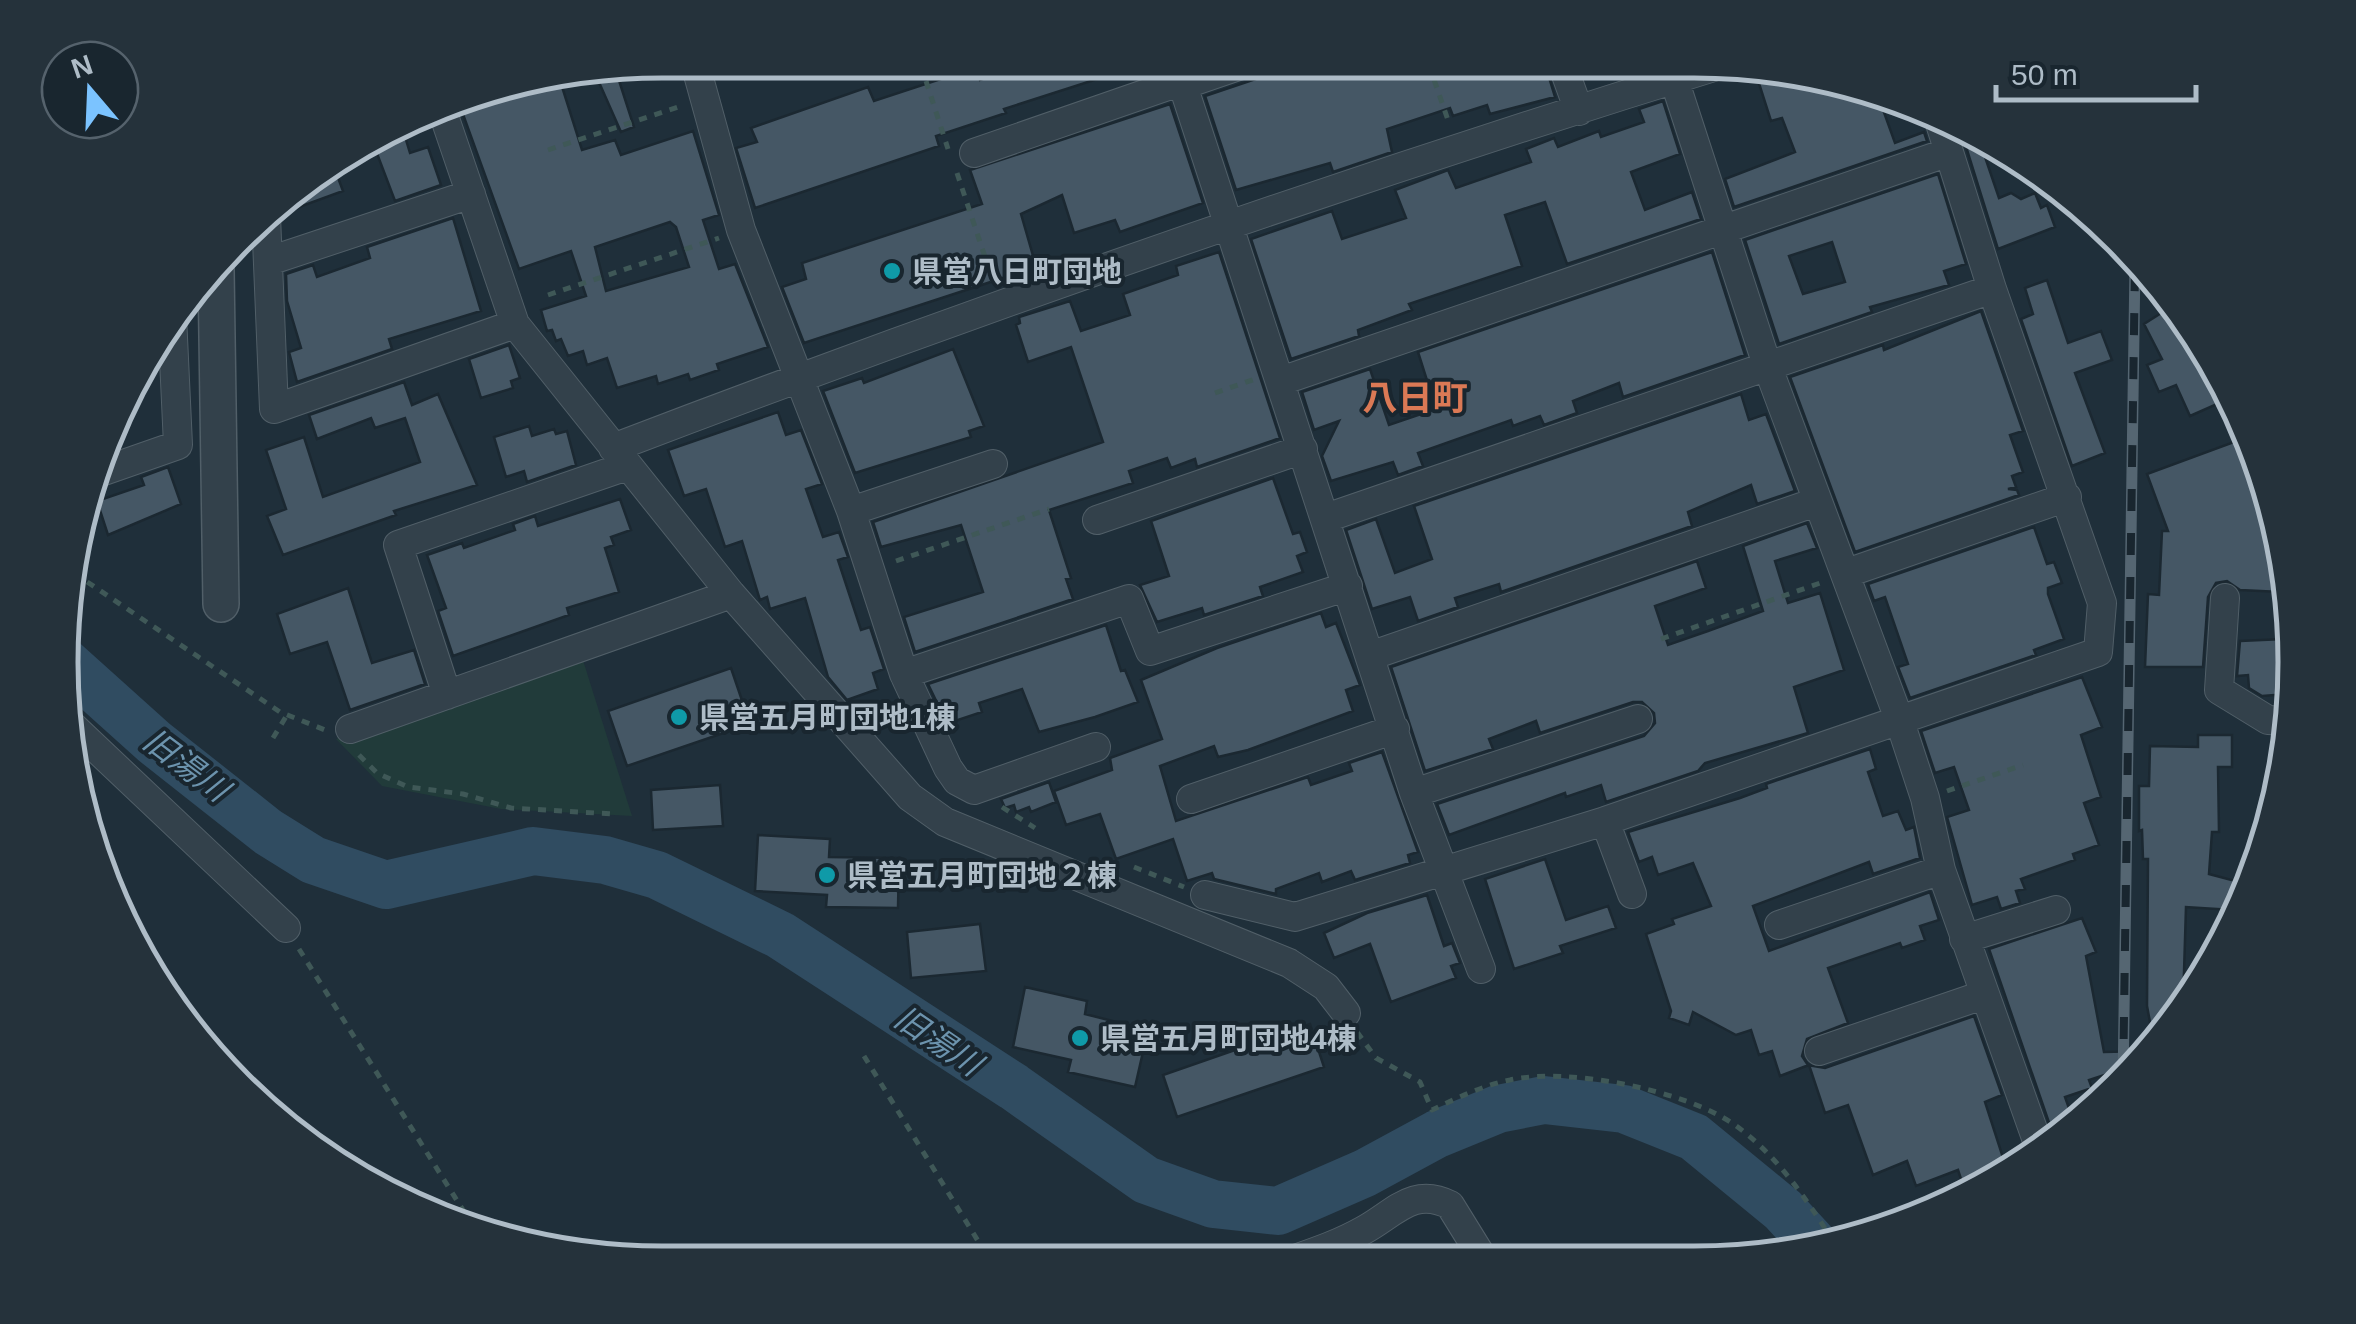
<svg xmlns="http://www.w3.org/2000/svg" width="2356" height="1324" font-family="Arial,'Noto Sans JP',sans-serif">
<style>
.green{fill:#213b3a}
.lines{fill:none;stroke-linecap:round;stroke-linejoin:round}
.river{stroke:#304c61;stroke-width:48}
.building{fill:#455765;stroke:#1b2831;stroke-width:2.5;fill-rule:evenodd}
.minor-casing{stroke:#515f68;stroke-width:30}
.tertiary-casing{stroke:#515f68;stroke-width:38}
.path{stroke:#3f5857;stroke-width:5;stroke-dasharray:8 8;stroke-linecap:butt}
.minor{stroke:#33414b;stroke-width:28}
.tertiary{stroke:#33414b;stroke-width:35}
.rail-casing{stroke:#556672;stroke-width:11}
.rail{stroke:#19262f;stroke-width:8;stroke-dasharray:22;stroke-linecap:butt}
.culture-dot{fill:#0f9aa8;stroke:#19262f;stroke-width:4}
.labels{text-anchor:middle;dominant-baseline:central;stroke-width:8;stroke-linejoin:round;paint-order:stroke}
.poi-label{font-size:30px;font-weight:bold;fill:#aebcc7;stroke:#19262f;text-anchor:start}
.water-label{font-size:32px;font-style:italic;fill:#6c93ad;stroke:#19262f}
.quarter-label{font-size:35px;font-weight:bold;fill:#db7955;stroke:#19262f}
.rim{fill:none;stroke:#aebcc7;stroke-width:5}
</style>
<rect width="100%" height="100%" fill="#1f2f3a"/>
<path class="green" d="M581,654L632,816L501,809L382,786L336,739Z"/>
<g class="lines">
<path class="river" d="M65,662L154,742L268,832L313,860L386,885L533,851L605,860L657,875L780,935L1014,1087L1146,1180L1213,1204L1278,1211L1365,1173L1437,1134L1498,1109L1544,1100L1624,1109L1694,1137L1783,1210L1818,1248"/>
</g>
<path class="building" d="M938,60H974L980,80L1036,60L1140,61L1141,65L1004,109L1006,113L936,136L939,146L755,208L736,148L757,142L751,128L868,87L874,101L944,78Z
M1287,61H1544L1555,97L1490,114L1487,105L1453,116L1450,108L1387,129L1392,152L1333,172L1330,163L1236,190L1205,96L1259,78L1269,67Z
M615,68L634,127L621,132L594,71Z
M1772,69L1876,90L1895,143L1924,132L1927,141L1734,207L1725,179L1795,152L1782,118L1771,121L1756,74Z
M559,77L582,150L615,140L621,155L693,131L719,215L703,220L719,269L735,264L768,347L717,364L719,370L690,380L688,374L658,384L656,376L617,388L607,358L587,365L583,351L568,356L561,339L556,341L552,330L547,331L541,310L586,296L571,251L519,269L460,106ZM670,222L676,227L689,267L606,291L595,247Z
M1663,101L1680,154L1631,172L1645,210L1692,192L1701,219L1567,264L1545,202L1505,215L1522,266L1409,304L1412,310L1358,330L1359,336L1291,359L1251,239L1332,211L1342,239L1406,218L1395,190L1448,170L1456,188L1531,162L1526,149L1554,138L1558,147L1599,131L1601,137L1644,122L1639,109Z
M1170,104L1203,203L1120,232L1115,220L1074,233L1062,195L1021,214L1038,273L1010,283L1003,278L804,343L782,287L806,279L802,263L982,204L970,170Z
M1959,124L1998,143L1982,148L1999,198L2011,193L2021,199L2035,193L2041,208L2047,205L2055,227L1998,249Z
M403,130L410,153L428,147L441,185L395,201L373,143Z
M333,164L343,191L283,213L278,204L296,184Z
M1938,174L1966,264L1944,271L1949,285L1870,307L1872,312L1779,344L1745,240ZM1832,242L1845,282L1803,294L1789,256Z
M453,218L481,311L389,339L392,349L297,382L289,352L301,348L287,301L286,274L313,265L317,277L370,258L367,247Z
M1219,252L1280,438L1197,467L1195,459L1171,468L1167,458L1129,471L1133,483L1049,510L1071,578L1066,579L1073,599L915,652L904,617L983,592L961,525L881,547L873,522L1103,442L1071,347L1028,362L1016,325L1020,323L1019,317L1070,301L1081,331L1130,315L1123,294L1178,275L1176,266Z
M1712,252L1745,355L1623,397L1619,383L1573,401L1577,413L1544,425L1540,416L1513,426L1511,420L1418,453L1423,466L1398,475L1393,462L1331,481L1322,456L1339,421L1314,430L1302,392L1370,369L1389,425L1436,409L1418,352Z
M2047,280L2068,343L2101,331L2112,360L2075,373L2105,453L2072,466L2021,319L2033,314L2025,288Z
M2166,310L2195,357L2201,355L2224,401L2190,416L2176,385L2159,392L2147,365L2162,359L2144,324Z
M1981,311L2023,431L2010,435L2023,472L2012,476L2016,487L2008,489L2017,490L2019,495L1855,552L1790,377L1883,345L1884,350Z
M509,345L520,378L511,381L513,388L481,398L469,359Z
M953,349L984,426L969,431L971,437L855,473L823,391L862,378L864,383Z
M404,382L412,405L438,394L477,485L394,511L396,515L283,555L267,516L286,509L266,450L304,437L323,497L420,462L405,418L375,428L371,418L317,439L309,415Z
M1741,394L1749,420L1766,414L1795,491L1757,504L1751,485L1688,512L1692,526L1501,592L1499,584L1455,598L1458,607L1418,621L1410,597L1372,609L1346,530L1376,519L1395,573L1432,559L1414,506Z
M778,412L786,435L801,430L822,484L806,489L823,537L839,532L848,557L838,560L861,630L870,627L884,669L873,673L878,689L847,700L828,677L805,598L770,609L767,597L760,600L742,541L725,547L706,489L684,496L668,450Z
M529,426L532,436L554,429L556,434L567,431L576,465L527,482L524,471L506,477L494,437Z
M2242,439L2276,507L2281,592L2240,590L2227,581L2216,583L2208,597L2203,667H2145L2148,594L2159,595L2162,531H2168L2147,474Z
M168,467L181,504L108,535L97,501L144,485L141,477Z
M1273,478L1293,534L1300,532L1307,552L1297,556L1303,572L1260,587L1263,596L1204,615L1202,608L1157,622L1140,585L1169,576L1151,521Z
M620,499L631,530L611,537L614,545L605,548L619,592L567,608L569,615L453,656L438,611L446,608L427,555L462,543L464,548L515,530L513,524L535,516L538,526Z
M1807,523L1817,548L1775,561L1788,603L1820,593L1844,670L1794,687L1808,733L1705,763L1698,771L1606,802L1601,785L1566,797L1565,793L1449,835L1437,804L1644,736L1655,723L1654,713L1642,702H1633L1540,733L1536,721L1489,739L1493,749L1425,771L1391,667L1697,561L1706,588L1655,606L1668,645L1708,631L1763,611L1743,546Z
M2034,527L2047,564L2054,562L2062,583L2048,588V594L2064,639L2034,650L2036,655L1910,698L1898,667L1908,664L1885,597L1874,601L1868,584Z
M348,588L372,663L414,650L425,684L350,710L327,642L290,654L277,614Z
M1321,613L1326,627L1336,623L1360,685L1346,690L1353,711L1248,750L1218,757L1214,746L1160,766L1176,821L1308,777L1311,785L1352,771L1349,763L1382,752L1418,852L1408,855L1410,863L1355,880L1351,871L1322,882L1319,873L1276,889V894L1214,879L1212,873L1187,881L1173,839L1116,859L1100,814L1066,825L1054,791L1112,770L1110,758L1162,739L1141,680L1217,648Z
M1106,625L1121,671L1125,670L1138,702L1095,717L1039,732L1022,689L979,703L982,712L952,722L948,709L941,711L928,684Z
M2284,639L2288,694L2262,696L2249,688L2248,675L2237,676L2240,641Z
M731,668L750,724L627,766L608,711Z
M2082,677L2102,727L2081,735L2101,797L2084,803L2099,845L2073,854L2075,860L2021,879L2025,889L2016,891L2020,903L2001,909L1997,897L1972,905L1947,817L1969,810L1954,767L1935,773L1921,731Z
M2198,735H2232V767H2218L2219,832H2212L2209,874L2243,883L2233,910L2186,907L2183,1005L2154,1044L2147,1006L2148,859H2143L2142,830L2139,831V786H2149L2150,746L2198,747Z
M1870,749L1876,769L1868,772L1883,816L1898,811L1906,830L1914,827L1920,858L1873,874L1869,862L1753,906L1769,951L1930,892L1939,920L1920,926L1925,940L1902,948L1900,943L1828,968L1848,1023L1807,1039L1802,1056L1808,1065L1825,1068L1974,1016L2002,1095L1985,1102L2008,1173L1966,1194L1958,1170L1916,1186L1907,1161L1873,1175L1848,1105L1825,1113L1809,1065L1780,1076L1772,1051L1759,1055L1751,1030L1736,1035L1693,1012L1689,1025L1669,1018L1671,1011L1646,934L1674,924L1672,919L1711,906L1693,863L1658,875L1652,857L1639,862L1628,832L1740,798L1767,788L1766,784Z
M1049,782L1056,802L1031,812L1029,807L1016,812L1014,805L1005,808L1001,799Z
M720,785L723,826L653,830L651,790Z
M758,835L830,839L829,857L899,858L898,908L826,907L827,895L755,891Z
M1545,859L1566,920L1608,906L1616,928L1560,946L1563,953L1514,969L1485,879Z
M1427,895L1444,946L1452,943L1460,963L1451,966L1456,978L1391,1002L1370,944L1334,958L1324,933L1367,913Z
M2082,918L2096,952L2086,956L2104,1052L2148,1051L2138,1064L2089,1080L2092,1088L2065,1097L2075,1125L2055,1140L1989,949Z
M980,924L986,971L911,978L907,932Z
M1025,987L1087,1001L1085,1014L1148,1030L1135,1087L1068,1072L1071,1060L1013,1047Z
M1310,1024L1324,1067L1177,1117L1163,1075Z"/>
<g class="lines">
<defs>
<path id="minor" d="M694,60L741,230L851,511L904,674L948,768L957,781L974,790L1096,747
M1175,61L1414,793L1481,969
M1561,61L1579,111
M1674,79L1767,365L1899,719L1925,798L1941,870L2041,1152
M1183,85L1253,61
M441,107L515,324L731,594L910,797L945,822L1289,963L1326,987L1346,1013
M974,153L1182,81
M266,216L274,409L515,324
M269,261L471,194
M1281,381L1949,152
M613,448C980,308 1357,177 1733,61
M95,474L178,445L172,316
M851,511L993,464
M1326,518L1992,289
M1097,520L1303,449
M1847,573L2067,497
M2225,598L2219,690L2268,720L2289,721
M1370,656L1816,502
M904,674L1129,599L1150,651L1348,586
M447,695L398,545L627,466
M66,720L286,928
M350,729L731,594
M1414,793L1638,719
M1191,799L1395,729
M1605,821L1632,894
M1205,895L1295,917L1605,821L2098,652L2102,603L1992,289L1937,114
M1779,925L1941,870
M1964,939L2056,910
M1819,1051L1983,995
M1148,1261H1209
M1289,1261C1315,1252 1339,1244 1364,1230C1394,1214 1413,1186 1450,1205L1484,1260"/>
<path id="tertiary" d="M216,270L221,604"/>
</defs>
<use href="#minor" class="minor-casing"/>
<use href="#tertiary" class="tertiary-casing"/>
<path class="path" d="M1429,65L1449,123
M926,81L948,149
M548,150L681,106
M957,173L993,281
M548,295L719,238
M1215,393L1255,379
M896,561L1049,509
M74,573L280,712L325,730
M1661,639L1823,582
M273,738L287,715
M359,755L377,773L408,787L463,794L511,808L613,814
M1947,791L2023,765
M1002,807L1035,828
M1134,867L1184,887
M299,949L478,1234
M1357,1032L1376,1058L1420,1082L1432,1110C1457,1098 1484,1085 1510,1080C1569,1067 1682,1090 1732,1123C1776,1153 1807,1200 1835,1244
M864,1056L991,1262"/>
<use href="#minor" class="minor"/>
<use href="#tertiary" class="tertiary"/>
<defs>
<path id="rail" d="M2123,1083L2135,264"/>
</defs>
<use href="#rail" class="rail-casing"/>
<use href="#rail" class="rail"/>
</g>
<g class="culture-dot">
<circle cx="892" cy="271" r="10"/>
<circle cx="679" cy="717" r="10"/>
<circle cx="827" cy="875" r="10"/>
<circle cx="1080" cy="1038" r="10"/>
</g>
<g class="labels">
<g class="poi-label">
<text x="912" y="271">県営八日町団地</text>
<text x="699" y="717">県営五月町団地1棟</text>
<text x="847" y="875">県営五月町団地２棟</text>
<text x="1100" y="1038">県営五月町団地4棟</text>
</g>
<g class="water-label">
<text transform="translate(186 765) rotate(37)">旧湯川</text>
<text transform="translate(938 1041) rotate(34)">旧湯川</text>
</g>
<g class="quarter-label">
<text x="1415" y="397">八日町</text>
</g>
</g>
<path d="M0 0H2356V1324H0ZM662 78H1694A584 584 0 0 1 2278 662V662A584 584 0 0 1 1694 1246H662A584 584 0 0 1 78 662V662A584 584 0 0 1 662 78Z" fill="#25323b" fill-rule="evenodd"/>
<path class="rim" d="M662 78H1694A584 584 0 0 1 2278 662V662A584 584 0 0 1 1694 1246H662A584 584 0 0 1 78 662V662A584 584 0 0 1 662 78Z"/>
<g transform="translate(90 90) rotate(341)"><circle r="48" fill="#19262f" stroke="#55626c" stroke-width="2.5"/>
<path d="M0-8L18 38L0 25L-18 38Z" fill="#7bc3ff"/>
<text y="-15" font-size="28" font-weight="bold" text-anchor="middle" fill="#aebcc7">N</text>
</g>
<path d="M1996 85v15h200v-15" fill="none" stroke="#aebcc7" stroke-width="5"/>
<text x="2011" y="85" font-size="30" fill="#aebcc7" stroke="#19262f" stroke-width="8" paint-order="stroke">50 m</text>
</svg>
